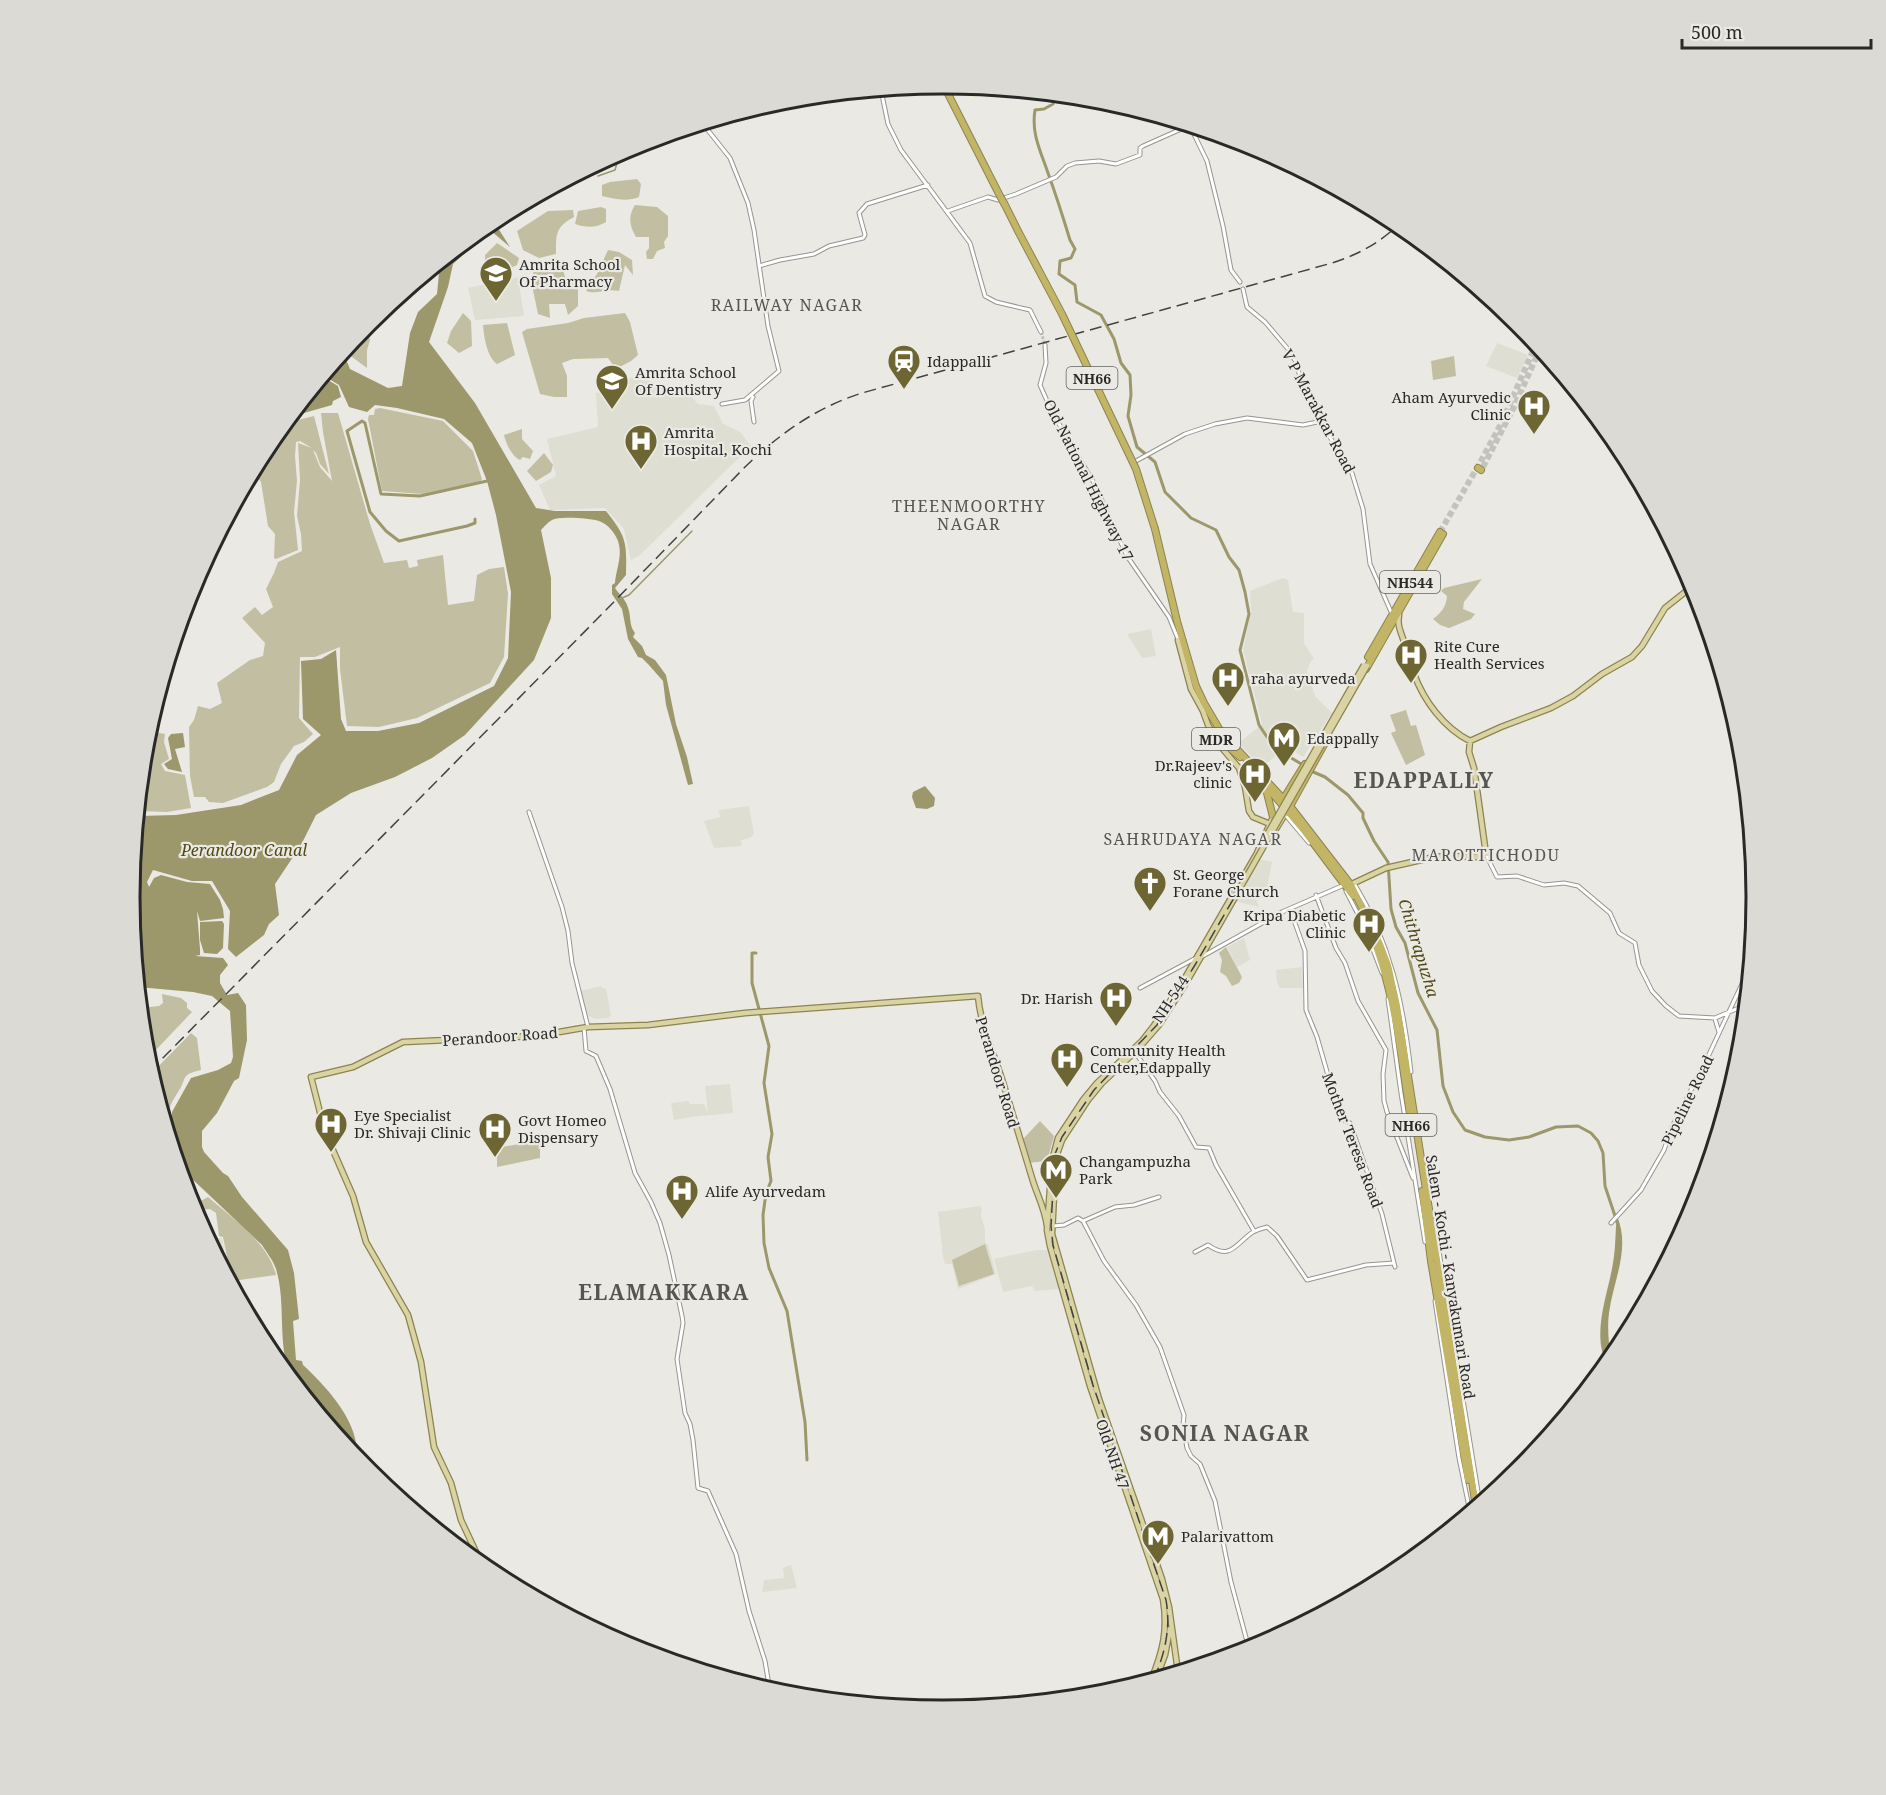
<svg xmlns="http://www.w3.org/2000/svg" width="1886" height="1795" font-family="'Noto Serif',serif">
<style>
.built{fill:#dfded2}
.green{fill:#c2bea1}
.water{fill:#9d976c}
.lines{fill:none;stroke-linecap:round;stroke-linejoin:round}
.stream{stroke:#9d976c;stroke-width:1.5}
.canal{stroke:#9d976c;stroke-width:3}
.minor-tunnel{stroke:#c3c3be;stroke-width:3;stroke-dasharray:3 1.5;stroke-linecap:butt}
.highway-tunnel{stroke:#c3c3be;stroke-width:6;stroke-dasharray:6 3;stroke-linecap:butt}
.minor-casing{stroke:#969591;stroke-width:5}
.major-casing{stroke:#8c8450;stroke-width:7}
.highway-casing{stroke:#8c8450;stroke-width:8}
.minor{stroke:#fff;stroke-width:3}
.major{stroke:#dad3a3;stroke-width:4.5}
.highway{stroke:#c2b566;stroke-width:6}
.rail{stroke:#434341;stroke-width:1.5;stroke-dasharray:12 6;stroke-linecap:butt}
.major-bridge-casing{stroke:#8c8450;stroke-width:7;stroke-linecap:butt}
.highway-bridge-casing{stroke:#8c8450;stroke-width:8;stroke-linecap:butt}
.major-bridge{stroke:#dad3a3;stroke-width:4.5}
.highway-bridge{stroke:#c2b566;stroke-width:6}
.labels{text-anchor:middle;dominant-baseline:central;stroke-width:4.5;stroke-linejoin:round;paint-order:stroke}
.shield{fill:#eae9e4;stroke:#636360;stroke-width:1.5}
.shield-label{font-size:14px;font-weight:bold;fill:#292927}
.poi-label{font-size:15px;fill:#292927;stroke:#eae9e4;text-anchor:start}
.street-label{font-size:15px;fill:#292927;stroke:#eae9e4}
.neighbourhood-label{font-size:16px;letter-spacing:1.5px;fill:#565551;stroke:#eae9e4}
.water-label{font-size:16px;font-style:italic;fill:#524a15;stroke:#eae9e4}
.district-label{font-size:21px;font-weight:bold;letter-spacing:1.5px;fill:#565551;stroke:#eae9e4}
.rim{fill:none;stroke:#292927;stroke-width:3}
</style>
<rect width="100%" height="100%" fill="#eae9e4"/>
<path class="built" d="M518,277L524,316L475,320L468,288Z
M1497,343L1528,355L1517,378L1486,366Z
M638,377L691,396L698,404L714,406L723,424L740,432L751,446L640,555L631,560L624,529L605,508L550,510L539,485L556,476L547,439L598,427L596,393L612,390V380Z
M1283,578L1288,580L1293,612L1304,613V643L1314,659L1311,661L1307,671L1315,696L1332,713L1303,757L1288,747L1261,767L1239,743L1262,724L1243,650L1251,612L1250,591Z
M1151,629L1156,656L1142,658L1127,634Z
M749,806L754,834L750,838L741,840L742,846L714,848L704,821L720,817L719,810Z
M1259,859L1272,862L1267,889L1256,898L1259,907L1234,901Z
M1244,938L1250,960L1237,967L1227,947Z
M1302,967L1303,988H1280L1277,982L1276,970Z
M602,986V988L606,989L611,1015L609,1018L595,1019L585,1014L580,991Z
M730,1084L733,1113L691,1117L674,1120L671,1103L688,1101L690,1104H704L708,1113L705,1086Z
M980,1206L982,1209L981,1216L985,1230V1242L988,1245L996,1274L958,1289L952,1264H945L943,1257L938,1212Z
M200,1225H206L207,1230H212L214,1238H222L228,1270L225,1271Z
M1036,1250H1048L1059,1289L1035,1291L1032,1286L1003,1292L994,1259Z
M791,1565L797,1588L762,1592L764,1580L784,1578L783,1568Z"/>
<path class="green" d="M637,179L641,184L639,197C627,202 614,199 602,196V185L610,182Z
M635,205L657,207L668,216V236L664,242L665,248L657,251L653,259H647L646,252L649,248V237H636C629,225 628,216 635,205Z
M601,207L606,209V222C595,228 587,228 575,224L578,211Z
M573,210L574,217C555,227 556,235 556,254L539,258L523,250L517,231L548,211Z
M497,243L519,258L517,265L508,269L485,266V255Z
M608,250L619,252L632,260L633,275L625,265L619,291C605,288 597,295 586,291L597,274Z
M562,267L567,283L578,284V306L568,315L565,304H549L550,318L538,314L533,290V269Z
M463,313L471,321L472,346L459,353L447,343L451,331Z
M625,313L630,322L638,355L631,361L616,369L608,358L573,359L562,363L567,376V397H554L540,394L522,332L527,329L568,323L584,318Z
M507,323L515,355L497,364C487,357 484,337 483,325Z
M366,324L370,340L367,350V368L344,351Z
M1454,356L1456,376L1433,380L1431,361Z
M380,408L443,421L473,451L482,479L480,482L423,494L382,491L368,419L369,415H374L375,409Z
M321,413H338L370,524L384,563L407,560L409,568L418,566L417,560L443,555L448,605L474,601L477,575L489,569L504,567L508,594L504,657L490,683L417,718L379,727L347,726L340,669V647L315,657H300L299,718L313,734L304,742L294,746L281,764L274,782L267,787L223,803L209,802L205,797H194L190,776L189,727L194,720L198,706L210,709L222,703L217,683L250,660L263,656L265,643L242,618L255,607L262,615L273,607L266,589L274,573L278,562L302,551L301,534L297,516L300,480L298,443L312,448L300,441L296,442L295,456L297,481L294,512L298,550L276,559L274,558L275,534L268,526L261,482L253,471L267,445L285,423L314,416L329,474L320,464L316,453L313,450L320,467L332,481L323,432Z
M522,429V439L533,451L530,459L523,457L520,460C512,456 506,444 504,435Z
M544,453L553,465L551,472L536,481L527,471Z
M1482,579L1464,602L1463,609L1475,614L1471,619L1449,628L1440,625L1433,619C1442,612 1446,607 1447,596L1441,591L1444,588Z
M1406,710L1411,726L1416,725L1425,755L1406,765L1391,733L1396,731L1390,715Z
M148,731L165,734L164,742L169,759L161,764L165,771L185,775L191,808L167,812L138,811Z
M1226,947L1242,977L1239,983L1232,986L1226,976L1220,972L1222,960L1219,953Z
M162,994L181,998L187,1003V1008L192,1012L153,1053L150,1055H145L140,1008L159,1006L163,1003Z
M191,1033L197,1038L201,1070C179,1075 188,1078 178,1092C169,1107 171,1103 168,1119L164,1120L151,1074Z
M1040,1121L1054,1136L1047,1161L1028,1163L1023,1139Z
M540,1140V1158L497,1167V1148Z
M208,1197C233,1219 268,1242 276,1275L232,1281L223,1237L219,1236L216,1213L210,1209L198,1210L197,1203Z
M985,1244L994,1274L959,1286L952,1260Z"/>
<path class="water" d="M538,196L502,219L496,225L510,247L490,230L453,264L448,287L429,342L475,403L536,508L555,511H606C625,535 627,541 626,571V575L615,588C619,594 625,599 627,605C632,616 628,624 635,633L633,637L642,646L646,655L655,660L666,675L676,724L687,757L693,784L688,785L666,705L663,681L648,664L642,658L638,657L628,639L622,609L612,594V585L615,583C616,569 623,556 618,541C615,533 608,524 599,521C590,518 559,516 552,520C548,522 544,527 541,530L551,578V618L534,660L465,735L432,758L395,777L351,793L316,815L301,845L275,884L279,915L269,924L264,935L236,957L228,949L230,911L212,881H192L153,870L147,882L149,887L154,878L161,875L187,882L210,884L220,900L223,909L224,918L200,921L197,911L200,949V955L195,956L223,958L228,965L220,975V983L227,995L238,993L246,1005L247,1040L239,1078L234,1081L217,1113L202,1131V1147L204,1152L223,1173L228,1176L242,1197L288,1250L294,1273L299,1319L293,1321L296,1360L302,1361L303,1365C326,1386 362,1425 356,1458L338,1437L336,1427C325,1416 299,1393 292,1379C276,1345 287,1305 276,1269C273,1260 267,1253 262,1245L189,1176L172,1131V1112L191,1078L218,1070L231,1063L233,1057L230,1011L212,996L193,992L138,987L130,897L138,816L176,815L241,805L279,790L297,755L321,735L303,719L301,661L321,659L336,650L341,719L346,731H378L419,723L494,686L508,658L511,592L496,515L487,481L472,443L444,419L397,408L375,405L367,412L349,407L339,385L324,376L343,352L350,369L388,388L402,386L410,333L418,312L437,294L440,263L491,221Z
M323,377L338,386L341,397L333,401L332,405L290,417Z
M183,733L185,747L175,749L182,772L168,769L164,764L172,759L168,738L171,734Z
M925,786L935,798L934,806L927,809L916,808L912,797L913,792Z
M222,921L224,924L223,948L217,954L204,953L200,940V922Z
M1617,1216C1631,1249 1613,1281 1609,1313C1607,1327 1609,1342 1610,1356L1611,1359L1607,1365C1591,1333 1608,1295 1613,1263C1616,1247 1615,1232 1617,1216Z"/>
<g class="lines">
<path class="stream" d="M598,176L615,170L620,152
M622,598L629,595L692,531"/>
<path class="canal" d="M1053,95V104L1044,109L1035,110C1031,134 1041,152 1048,173C1056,195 1063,217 1070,240L1075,249L1071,258L1060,261L1059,274L1075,285L1077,302L1101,315L1114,339L1121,363L1130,375L1131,395L1128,416L1137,447L1155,462L1165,492L1191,518L1216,530L1229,557L1239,570L1245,592L1249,614L1240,650L1259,725L1267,737L1283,753L1303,765
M475,519V523L467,526L399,541L386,531L370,512L347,431L362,421L365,423L381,494L420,496L487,481
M1311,771L1325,777L1348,795L1363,813V818L1374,841L1388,862L1391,909L1396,927L1405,943L1418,993L1437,1030L1443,1086L1453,1112L1465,1130L1485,1137L1509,1140L1529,1137L1556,1127L1578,1126L1591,1133L1598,1141L1603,1153L1605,1186L1618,1225
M756,953H752V983L769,1046L764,1083L772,1134L768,1157L771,1181L766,1193L763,1215L764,1243L769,1268L787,1311L805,1422L807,1460"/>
<path class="minor-tunnel" d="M1041,332L1045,345"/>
<path class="highway-tunnel" d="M1483,467L1514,407L1540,349
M1440,532L1481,461L1502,422L1536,344"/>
<defs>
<path id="minor" d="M881,90L888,124L901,150L970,243L985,296L996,302L1030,310L1041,332
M703,124L730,158L748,203L754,230L768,326L779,371L745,400L722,404
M1190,126L1207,161L1223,226L1231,270L1240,282
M948,211L988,197L998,200L1016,194L1056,177L1067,166L1075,163L1099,161L1116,164L1140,155V148L1143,146L1188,126
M759,266L780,260L814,254L829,246L863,238L865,235L859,213L867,204L928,185
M1243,289L1247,307L1265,322L1288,349L1296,362L1302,384L1316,402L1324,428L1351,470L1363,509L1370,564L1392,614
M1045,345L1046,363L1040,385L1052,412L1094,483L1127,556L1169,617L1178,639
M753,397L751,401L754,422
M1136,461L1185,434L1215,424L1247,418L1303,425L1322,421
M529,812L562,907L568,931L572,963L588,1027
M1287,817L1309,843
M1486,855L1497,877L1517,876L1544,885L1564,883L1578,886L1610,913L1619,933L1635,943L1639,965L1652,991L1666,1006L1679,1016L1715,1018L1746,1005
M1354,883C1391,944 1403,1002 1411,1072
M1346,891L1364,926L1382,973
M1316,895L1336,948L1345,963L1358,1001L1386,1050L1383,1074L1384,1101L1387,1112L1413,1178
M1290,909L1305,951L1306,1010L1317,1037L1338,1110L1344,1120L1350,1123L1382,1214L1395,1267
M1203,956L1282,912L1344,885
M1140,988L1196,958
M1388,999L1401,1093L1425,1242
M1715,1019L1719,1032
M584,1028L586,1051L596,1056L610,1089L635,1173L651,1202L660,1223L669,1255L682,1316L683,1323L677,1359L685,1413L690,1424L693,1440L698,1488L708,1491L736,1554L749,1611L765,1661L770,1691
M1137,1055L1155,1081L1160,1092L1179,1116L1196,1147L1209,1148L1216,1165L1254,1231
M1083,1221L1115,1207L1134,1205L1159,1197
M1434,1221L1480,1504
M1611,1223L1641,1190L1664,1150L1671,1129L1705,1063L1749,969
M1053,1226L1064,1225L1078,1218L1083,1221L1104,1261L1136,1305L1160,1347L1184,1415L1183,1426L1187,1448L1191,1456L1200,1464L1215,1501L1231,1582L1248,1645L1246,1649L1237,1654
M1195,1252L1208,1245C1231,1261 1235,1244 1253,1232C1257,1230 1263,1228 1267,1227L1277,1236L1307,1280L1366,1265L1394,1263
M1435,1301L1459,1458L1470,1512"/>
<path id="major" d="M1399,615C1397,627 1401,631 1404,642C1408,652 1409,664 1414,674C1424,701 1444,728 1470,741L1501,727L1551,708L1573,696L1602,674L1632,657L1642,646L1665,608L1694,585
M1183,641L1178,640L1191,689L1203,711L1208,725L1222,748L1239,768L1245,787L1249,811L1253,817L1270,824
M1276,829L1287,811
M1354,883L1386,868L1430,858L1444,856L1476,857L1486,854L1474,768L1469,752L1470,741
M483,1567L461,1520L451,1483L434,1447L421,1362L408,1315L366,1242L353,1196L325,1132L311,1077L353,1067L403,1042L536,1036L588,1027L648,1025L745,1013L978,996C981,1030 996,1057 1005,1089C1014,1119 1023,1148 1032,1178C1037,1195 1045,1209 1047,1226
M1178,1672L1169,1607L1162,1579L1099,1399L1052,1234L1056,1157L1062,1140L1088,1100L1102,1083L1138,1049L1159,1025L1186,983L1238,892
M1156,1679L1165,1655L1170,1629
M1151,1680C1163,1651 1168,1630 1163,1599L1090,1386L1050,1246L1047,1230L1052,1161L1058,1138L1083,1100L1097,1083L1142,1041L1153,1027L1182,983L1257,853L1273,817"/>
<path id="highway" d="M943,84L1000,196
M1005,205L1018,231
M1478,468L1481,470
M1155,529L1177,621L1196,686L1204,703L1221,732L1290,806L1351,885L1380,944L1388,965L1397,1006L1476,1507
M1368,657L1440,532
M1366,669L1443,534
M1216,732L1223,742L1240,757
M1261,780L1302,828L1353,896
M1266,789L1273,817
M1282,801L1305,764
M1289,808L1326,741
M1362,913C1394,978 1400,1051 1411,1121
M1422,1191L1431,1261L1468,1480"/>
</defs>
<use href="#minor" class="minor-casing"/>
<use href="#major" class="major-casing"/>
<use href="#highway" class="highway-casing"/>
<use href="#minor" class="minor"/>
<use href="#major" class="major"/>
<use href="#highway" class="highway"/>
<path class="rail" d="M150,1071L605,611L745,467C779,434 817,407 862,393L1332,263C1357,255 1380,243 1399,224
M1154,1679C1165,1653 1171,1628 1166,1600L1093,1385L1053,1245L1051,1226L1055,1154L1062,1137L1094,1090L1157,1025L1195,965L1306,774"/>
<defs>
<path id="major-bridge" d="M1265,838L1364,665
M1236,895L1367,666"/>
<path id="highway-bridge" d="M1000,196L1005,205
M1018,231L1062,314L1136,469L1155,529"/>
</defs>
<use href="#major-bridge" class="major-bridge-casing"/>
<use href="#highway-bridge" class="highway-bridge-casing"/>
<use href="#major-bridge" class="major-bridge"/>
<use href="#highway-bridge" class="highway-bridge"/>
</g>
<defs>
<symbol id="university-pin" viewBox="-11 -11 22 30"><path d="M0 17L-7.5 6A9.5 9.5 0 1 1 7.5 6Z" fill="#6d6532" stroke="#eae9e4"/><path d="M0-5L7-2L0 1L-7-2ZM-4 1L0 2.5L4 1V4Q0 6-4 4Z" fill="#fff"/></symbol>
<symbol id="station-pin" viewBox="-11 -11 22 30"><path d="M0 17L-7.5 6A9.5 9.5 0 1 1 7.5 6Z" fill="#6d6532" stroke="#eae9e4"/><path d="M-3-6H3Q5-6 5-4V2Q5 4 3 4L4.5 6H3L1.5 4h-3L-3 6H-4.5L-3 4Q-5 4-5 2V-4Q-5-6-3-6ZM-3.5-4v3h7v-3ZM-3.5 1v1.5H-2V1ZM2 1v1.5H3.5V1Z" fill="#fff"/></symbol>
<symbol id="hospital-pin" viewBox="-11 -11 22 30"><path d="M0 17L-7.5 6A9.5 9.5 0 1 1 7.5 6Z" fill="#6d6532" stroke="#eae9e4"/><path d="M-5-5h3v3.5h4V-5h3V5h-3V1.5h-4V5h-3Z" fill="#fff"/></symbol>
<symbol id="metro-pin" viewBox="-11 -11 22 30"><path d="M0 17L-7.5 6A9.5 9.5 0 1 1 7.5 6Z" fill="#6d6532" stroke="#eae9e4"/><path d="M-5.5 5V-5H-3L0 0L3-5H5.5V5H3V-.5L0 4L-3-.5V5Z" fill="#fff"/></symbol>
<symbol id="church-pin" viewBox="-11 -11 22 30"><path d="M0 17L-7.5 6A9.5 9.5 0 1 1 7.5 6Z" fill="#6d6532" stroke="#eae9e4"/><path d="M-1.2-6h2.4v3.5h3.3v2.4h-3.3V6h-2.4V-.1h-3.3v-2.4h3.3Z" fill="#fff"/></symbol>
</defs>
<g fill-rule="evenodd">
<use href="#university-pin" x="477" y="254" width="38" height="52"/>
<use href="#station-pin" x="885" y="342" width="38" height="52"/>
<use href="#university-pin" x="593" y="362" width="38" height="52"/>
<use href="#hospital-pin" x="1515" y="387" width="38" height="52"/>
<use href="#hospital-pin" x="622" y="422" width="38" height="52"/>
<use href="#hospital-pin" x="1392" y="636" width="38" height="52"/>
<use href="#hospital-pin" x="1209" y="659" width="38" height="52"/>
<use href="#metro-pin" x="1265" y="719" width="38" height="52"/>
<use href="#hospital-pin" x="1236" y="755" width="38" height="52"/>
<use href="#church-pin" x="1131" y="864" width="38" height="52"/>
<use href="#hospital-pin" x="1350" y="905" width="38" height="52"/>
<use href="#hospital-pin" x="1097" y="979" width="38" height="52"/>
<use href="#hospital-pin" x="1048" y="1040" width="38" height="52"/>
<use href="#hospital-pin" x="312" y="1105" width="38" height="52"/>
<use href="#hospital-pin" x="476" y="1110" width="38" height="52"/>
<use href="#metro-pin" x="1037" y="1151" width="38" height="52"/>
<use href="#hospital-pin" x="663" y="1172" width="38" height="52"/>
<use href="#metro-pin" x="1139" y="1517" width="38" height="52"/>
</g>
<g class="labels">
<g class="shield">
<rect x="1066.5" y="367" width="51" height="22" rx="4.5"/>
<rect x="1380" y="571" width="60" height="22" rx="4.5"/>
<rect x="1192" y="728" width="48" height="22" rx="4.5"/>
<rect x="1385.5" y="1114" width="51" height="22" rx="4.5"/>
</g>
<g class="shield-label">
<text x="1092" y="378">NH66</text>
<text x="1410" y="582">NH544</text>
<text x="1216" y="739">MDR</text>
<text x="1411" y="1125">NH66</text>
</g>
<g class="poi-label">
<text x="519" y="264">Amrita School<tspan x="519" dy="17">Of Pharmacy</tspan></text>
<text x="927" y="361">Idappalli</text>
<text x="635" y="372">Amrita School<tspan x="635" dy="17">Of Dentistry</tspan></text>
<text x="1511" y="397" text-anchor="end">Aham Ayurvedic<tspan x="1511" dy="17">Clinic</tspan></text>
<text x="664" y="432">Amrita<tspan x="664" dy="17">Hospital, Kochi</tspan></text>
<text x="1434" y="646">Rite Cure<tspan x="1434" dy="17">Health Services</tspan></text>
<text x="1251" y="678">raha ayurveda</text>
<text x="1307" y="738">Edappally</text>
<text x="1232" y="765" text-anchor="end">Dr.Rajeev's<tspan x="1232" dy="17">clinic</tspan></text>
<text x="1173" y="874">St. George<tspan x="1173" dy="17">Forane Church</tspan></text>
<text x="1346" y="915" text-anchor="end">Kripa Diabetic<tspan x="1346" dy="17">Clinic</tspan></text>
<text x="1093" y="998" text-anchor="end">Dr. Harish</text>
<text x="1090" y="1050">Community Health<tspan x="1090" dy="17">Center,Edappally</tspan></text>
<text x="354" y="1115">Eye Specialist<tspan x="354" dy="17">Dr. Shivaji Clinic</tspan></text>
<text x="518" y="1120">Govt Homeo<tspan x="518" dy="17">Dispensary</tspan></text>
<text x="1079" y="1161">Changampuzha<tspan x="1079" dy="17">Park</tspan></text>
<text x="705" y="1191">Alife Ayurvedam</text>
<text x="1181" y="1536">Palarivattom</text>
</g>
<g class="street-label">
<text transform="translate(1319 411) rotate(62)">V P Marakkar Road</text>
<text transform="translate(1089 480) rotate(63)">Old National Highway 17</text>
<text transform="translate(1170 999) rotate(-57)">NH-544</text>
<text transform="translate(500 1036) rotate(-4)">Perandoor Road</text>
<text transform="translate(998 1072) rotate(73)">Perandoor Road</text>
<text transform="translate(1687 1100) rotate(-64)">Pipeline Road</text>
<text transform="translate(1353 1140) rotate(69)">Mother Teresa Road</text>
<text transform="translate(1451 1277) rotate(81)">Salem - Kochi - Kanyakumari Road</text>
<text transform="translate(1113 1454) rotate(71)">Old NH 47</text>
</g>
<g class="neighbourhood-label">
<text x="787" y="305">RAILWAY NAGAR</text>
<text x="969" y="506">THEENMOORTHY<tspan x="969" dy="18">NAGAR</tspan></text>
<text x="1193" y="839">SAHRUDAYA NAGAR</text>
<text x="1486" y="855">MAROTTICHODU</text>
</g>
<g class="water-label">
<text x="244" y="850">Perandoor Canal</text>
<text transform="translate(1419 948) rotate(73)">Chithrapuzha</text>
</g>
<g class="district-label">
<text x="1424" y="780">EDAPPALLY</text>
<text x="664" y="1292">ELAMAKKARA</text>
<text x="1225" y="1433">SONIA NAGAR</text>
</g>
</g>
<path d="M0 0H1886V1795H0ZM140 897a803 803 0 1 1 1606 0a803 803 0 1 1-1606 0Z" fill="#dbdad5" fill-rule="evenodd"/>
<path class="rim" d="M140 897a803 803 0 1 1 1606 0a803 803 0 1 1-1606 0Z"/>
<path d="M1682 39v9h189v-9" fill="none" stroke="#292927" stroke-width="3"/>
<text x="1691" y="39" font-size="18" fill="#292927" stroke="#eae9e4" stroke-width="4.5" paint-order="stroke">500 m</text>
</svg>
